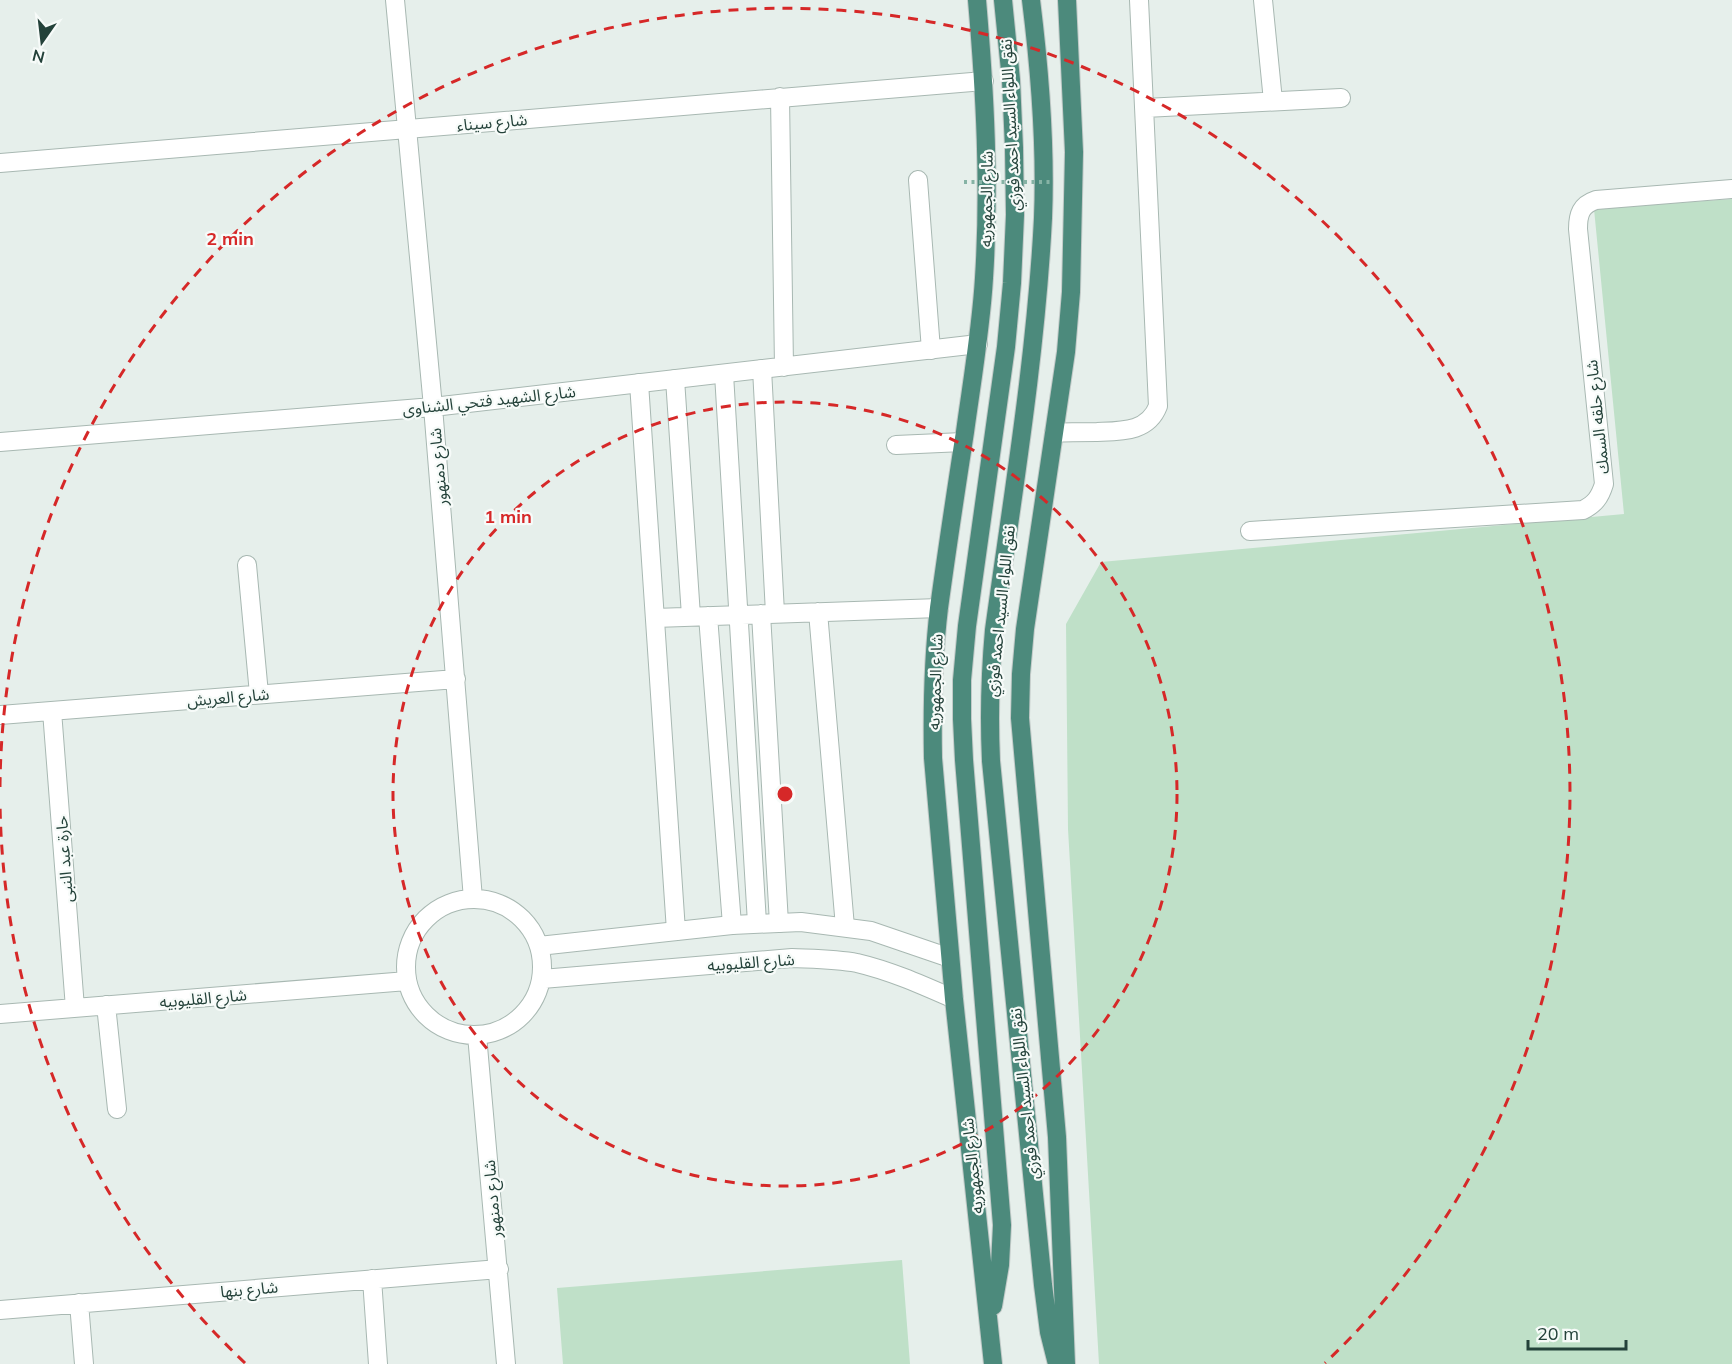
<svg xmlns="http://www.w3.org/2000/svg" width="1732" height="1364" font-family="Mulish,'Noto Sans Arabic',sans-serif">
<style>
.green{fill:#bfe0c8}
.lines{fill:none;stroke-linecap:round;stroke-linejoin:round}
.service-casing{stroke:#a8b8b2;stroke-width:20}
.minor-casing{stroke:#a8b8b2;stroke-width:20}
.trunk-casing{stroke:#c2cac8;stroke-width:20}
.service{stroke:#fff;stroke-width:18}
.minor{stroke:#fff;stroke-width:18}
.trunk{stroke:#4c8a7c;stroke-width:18}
.path-bridge{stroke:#86b3a5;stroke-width:4;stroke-dasharray:3 4.5;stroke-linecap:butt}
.ring{fill:none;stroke:#d62828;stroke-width:3;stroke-dasharray:10 8}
.labels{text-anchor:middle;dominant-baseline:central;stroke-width:4.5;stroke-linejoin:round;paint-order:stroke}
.street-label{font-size:16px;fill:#24423a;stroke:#f7fbf9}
.centre{fill:#d62828;stroke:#f7fbf9;stroke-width:3}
.ring-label{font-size:18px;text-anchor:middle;font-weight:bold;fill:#d62828;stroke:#f7fbf9;stroke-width:4.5;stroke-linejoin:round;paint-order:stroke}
</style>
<rect width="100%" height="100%" fill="#e6efeb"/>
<path class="green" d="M1732,199V1364H1099L1068,829L1066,624L1101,562L1624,514L1594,209Z
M902,1260L910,1364H563L557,1288Z"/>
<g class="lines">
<defs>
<path id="service" d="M1263,0L1273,101
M1145,108L1341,98
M918,180L931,350
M762,369L775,613
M724,374L757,923
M675,379L691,616
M639,383L676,931
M1054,433C1069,432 1083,432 1097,432C1122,431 1148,432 1158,406L1139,0
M896,445L963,442
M818,612L845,927
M761,614L779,923
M708,616L732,925
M655,618L939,608"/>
<path id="minor" d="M395,0L433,407L473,899
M780,97L784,367
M0,163L984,81
M0,442L433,407L978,344
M1250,531L1583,510C1595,504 1600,497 1604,484L1578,229C1578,214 1581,205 1596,200L1732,189
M247,565L259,694
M52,711L75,1008
M0,715L456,679
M406 967a68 68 0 1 1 136 0a68 68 0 1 1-136 0Z
M539,946L732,925L801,922L871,931L950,958
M542,979L792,958C814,959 836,959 857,963C891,971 922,985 954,999
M106,1005L117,1109
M0,1014L407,981
M477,1035L506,1364
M372,1279L378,1364
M79,1303L84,1364
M0,1310L499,1269"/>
<path id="trunk" d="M977,0C985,93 990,185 984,278C981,329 972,381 965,432C956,490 947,549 939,608C933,658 932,707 933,758L954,999L993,1364
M1031,0C1040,72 1046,145 1043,218C1036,356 1013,493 994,630C990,674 989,717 991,761L1043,1285L1049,1332L1057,1364
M993,1306L1000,1265L1002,1225L964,760L962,719V680L967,626L1006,347L1012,283L1015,215L1014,148L1011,80L1003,0
M1066,1364L1057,1137L1020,718L1021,674L1025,629L1066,352L1071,292L1074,152L1067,0"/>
</defs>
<use href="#service" class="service-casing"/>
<use href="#minor" class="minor-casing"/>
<use href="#trunk" class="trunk-casing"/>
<use href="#service" class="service"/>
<use href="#minor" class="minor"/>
<use href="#trunk" class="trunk"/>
<path class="path-bridge" d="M964,182H1052"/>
</g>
<g class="ring">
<circle cx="785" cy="794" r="392"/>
<path d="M245 1363A785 785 0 0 1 0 801M0 787A785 785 0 1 1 1325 1363"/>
</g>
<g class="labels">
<g class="street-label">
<text transform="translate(492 122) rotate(-5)">شارع سيناء</text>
<text transform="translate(1010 125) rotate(-93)">نفق اللواء السيد احمد فوزي</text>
<text transform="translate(986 199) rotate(-89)">شارع الجمهوريه</text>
<text transform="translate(489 400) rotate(-6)">شارع الشهيد فتحي الشناوى</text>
<text transform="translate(1597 417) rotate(-96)">شارع حلقه السمك</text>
<text transform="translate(438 467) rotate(-95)">شارع دمنهور</text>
<text transform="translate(1000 611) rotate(-84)">نفق اللواء السيد احمد فوزي</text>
<text transform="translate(935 682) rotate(-88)">شارع الجمهوريه</text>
<text transform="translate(228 697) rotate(-5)">شارع العريش</text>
<text transform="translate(64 859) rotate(-94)">حارة عبد النبى</text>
<text transform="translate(751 962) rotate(-4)">شارع القليوبيه</text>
<text transform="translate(203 998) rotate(-5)">شارع القليوبيه</text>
<text transform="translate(1024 1094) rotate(-96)">نفق اللواء السيد احمد فوزي</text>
<text transform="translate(972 1166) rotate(-96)">شارع الجمهوريه</text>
<text transform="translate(492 1199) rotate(-95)">شارع دمنهور</text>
<text transform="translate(249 1289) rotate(-5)">شارع بنها</text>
</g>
</g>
<circle cx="785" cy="794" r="9" class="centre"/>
<g class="ring-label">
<text x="230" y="245">2 min</text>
<text x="508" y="523">1 min</text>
</g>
<g transform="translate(42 42) rotate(194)" stroke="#f7fbf9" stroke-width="4.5" paint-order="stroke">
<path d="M0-4.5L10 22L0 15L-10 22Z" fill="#24423a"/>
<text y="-9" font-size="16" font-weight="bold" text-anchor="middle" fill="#24423a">N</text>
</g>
<path d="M1528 1340v9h98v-9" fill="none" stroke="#24423a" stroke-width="3"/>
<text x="1537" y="1340" font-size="18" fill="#24423a" stroke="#f7fbf9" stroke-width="4.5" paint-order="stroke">20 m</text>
</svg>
